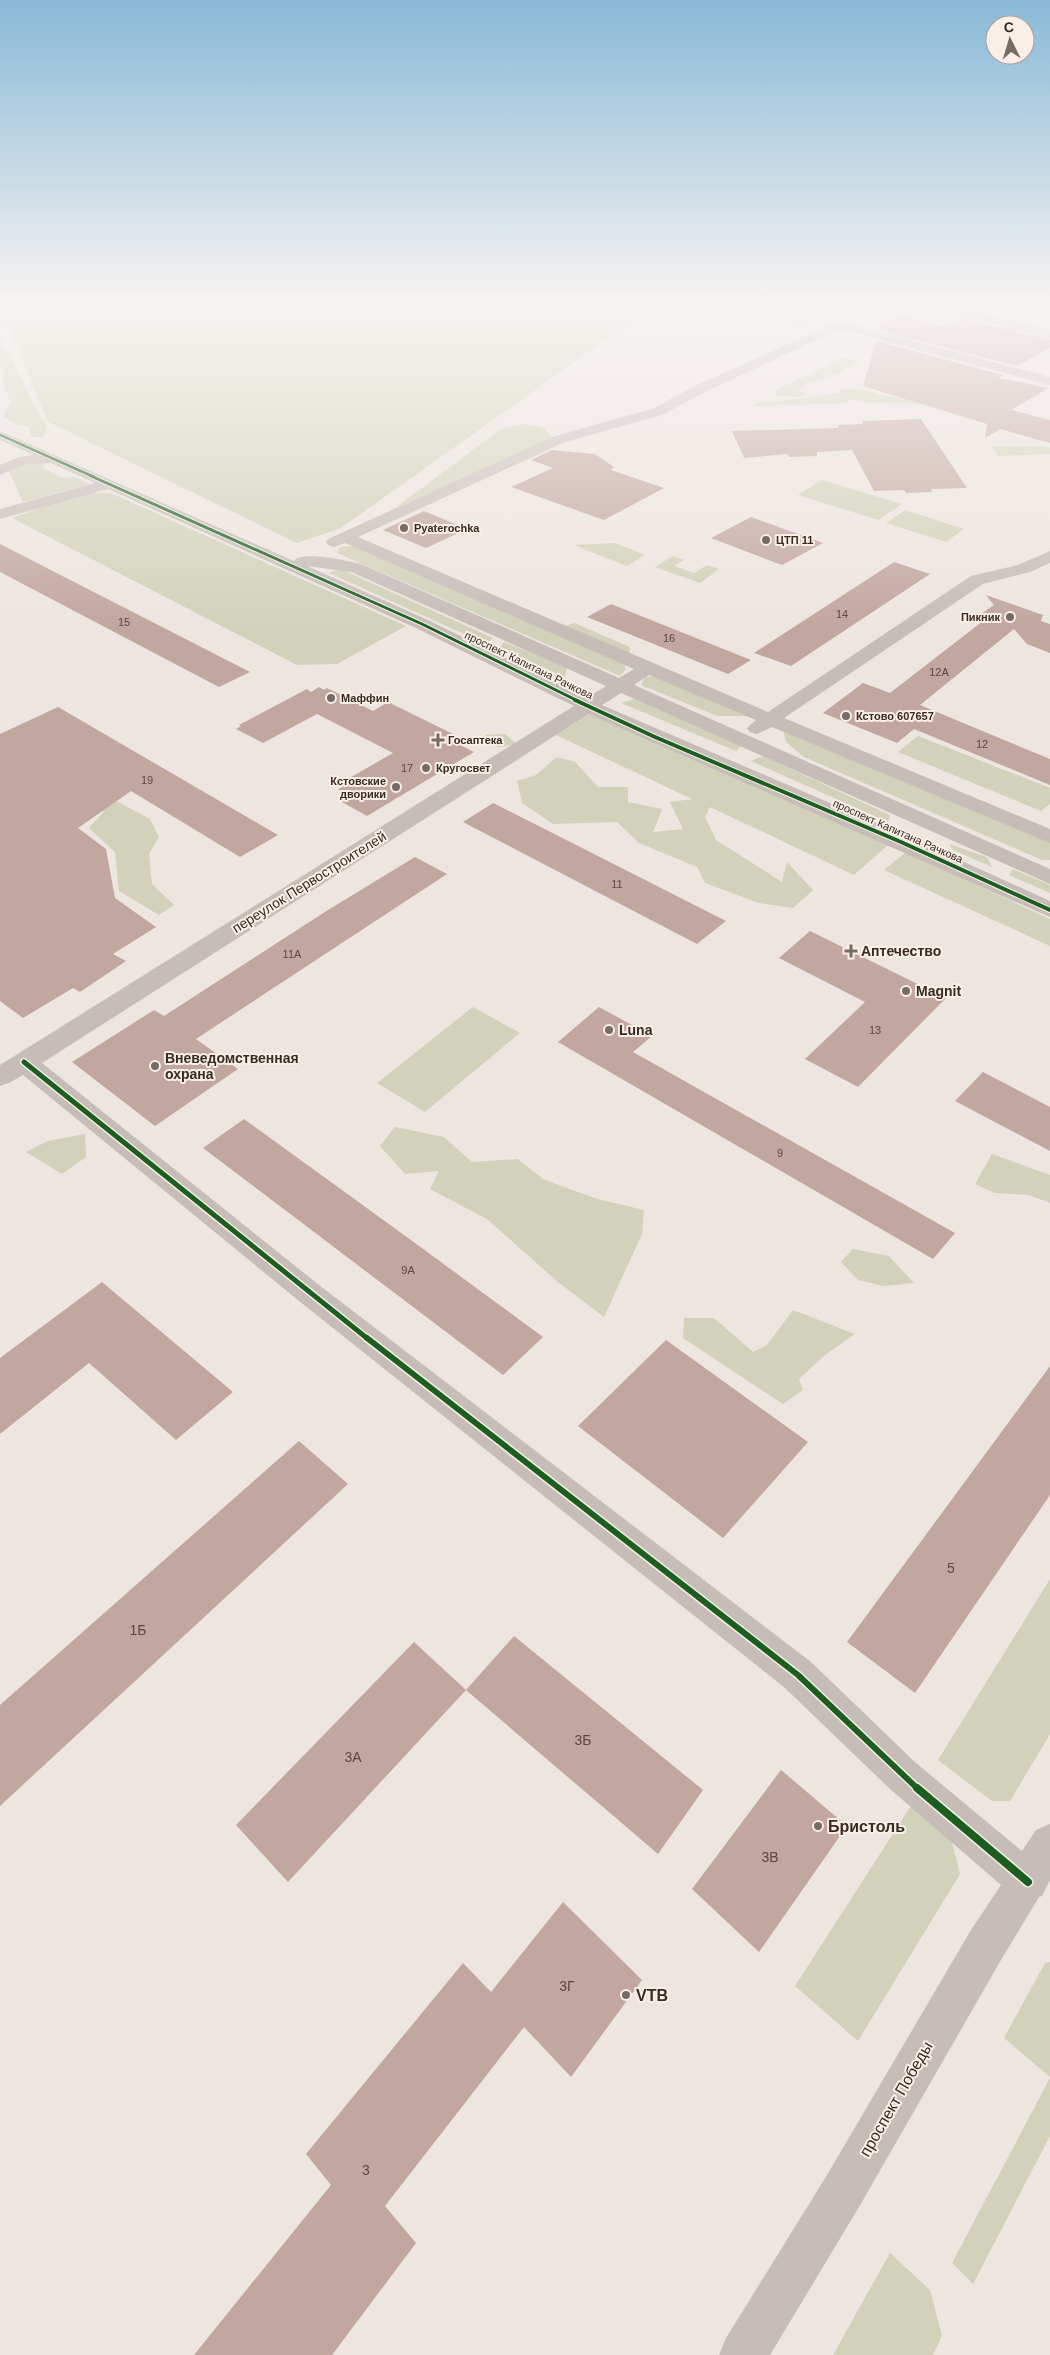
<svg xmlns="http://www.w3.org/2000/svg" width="1050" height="2355" font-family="Arial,sans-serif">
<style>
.green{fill:#d1d2b9}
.building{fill:#c2a6a0}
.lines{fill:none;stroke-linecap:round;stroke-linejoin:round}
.minor{fill:#c6bdb9;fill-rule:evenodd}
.cycleway-far5-casing{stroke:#faefe6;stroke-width:4}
.cycleway-far4-casing{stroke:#faefe6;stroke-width:5}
.cycleway-far3-casing{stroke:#faefe6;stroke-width:6}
.cycleway-far2-casing{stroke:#faefe6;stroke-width:8}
.cycleway-far1-casing{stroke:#faefe6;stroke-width:9}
.cycleway-casing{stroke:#faefe6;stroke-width:11}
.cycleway-far5{stroke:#1b5e20;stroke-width:2.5}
.cycleway-far4{stroke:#1b5e20;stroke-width:3}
.cycleway-far3{stroke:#1b5e20;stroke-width:4}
.cycleway-far2{stroke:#1b5e20;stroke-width:5}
.cycleway-far1{stroke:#1b5e20;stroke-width:6}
.cycleway{stroke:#1b5e20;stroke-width:8}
.poi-dot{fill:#776b68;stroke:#faefe6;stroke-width:2}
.labels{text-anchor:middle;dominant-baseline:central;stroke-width:4;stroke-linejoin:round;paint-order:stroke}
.far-poi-label{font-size:11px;font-weight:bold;fill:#372a27;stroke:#faefe6;text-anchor:start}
.number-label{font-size:11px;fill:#5a4945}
.far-street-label{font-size:11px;fill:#372a27;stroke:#faefe6}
.street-label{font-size:14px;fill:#372a27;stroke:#faefe6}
.poi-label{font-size:14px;font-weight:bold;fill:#372a27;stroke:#faefe6;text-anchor:start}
.near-number-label{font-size:14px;fill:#5a4945}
.near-poi-label{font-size:16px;font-weight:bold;fill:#372a27;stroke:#faefe6;text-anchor:start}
.near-street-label{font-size:16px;fill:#372a27;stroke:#faefe6}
</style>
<rect width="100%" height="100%" fill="#ede5e0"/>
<path class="green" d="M0,299H663L341,528L297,543L48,422L8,326L0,323Z
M1023,303L1047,309L1034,315L1004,312Z
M793,309L822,316L803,326L774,319Z
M0,334L38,413L47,426L43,437H32L28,426L15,424L3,416L11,402C5,392 0,379 5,368L0,367Z
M844,358L858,360L859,362L837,374L806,384L798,390L808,394L797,397L776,396L774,391Z
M841,389L868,390L880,395L912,400L921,404L867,402L855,400L835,404L756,406L754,404L841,393Z
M526,424L544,428L553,439L395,508L502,428Z
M991,446H1042L1050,448V454L998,456Z
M38,460L45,463L43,468L63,478L74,477L90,484L23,502L7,467Z
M822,480L902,504L878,520L798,495Z
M91,493H111L406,626L337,664L297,665L12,518L76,495Z
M905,510L964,529L946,542L886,523Z
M615,543L645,555L627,566L574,545Z
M349,546L360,548L621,660L626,669L620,676L337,553L340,547Z
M673,556L684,560L674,566L694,573L707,565L719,569L700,583L655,567Z
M341,569L493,638L486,644L329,573Z
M574,623L630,647V655L566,626Z
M504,642L567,667L565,677L499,649Z
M659,676L753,716H717L641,685L645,677Z
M634,699L741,746L736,751L621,703Z
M593,712L888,845L854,875L710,807L705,817L716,840L782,882L787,862L813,890L793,908L759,903L705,883L697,867L639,843L617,822L553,824L522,803L517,781L536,775L557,757L575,762L598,787H628V802L662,809L653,832L683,829L670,802L692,799L556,735Z
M783,729L1050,842V860H1042L804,757L786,742Z
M505,734L517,744L500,747L483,745L486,735Z
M918,736L1050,788V804L1041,811L898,752Z
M763,756L890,815L888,822L751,761Z
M44,762L150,819L159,837L149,854L152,884L174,905L159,915L119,891L115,852L89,828L104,811L65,790Z
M949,844L987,857L992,867L953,850Z
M906,852L1050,919V946L884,870Z
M1013,869L1050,885V893L1009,875Z
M473,1007L520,1033L425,1112L377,1083Z
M395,1127L444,1137L472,1162L518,1159L543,1179L597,1199L644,1210L642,1234L604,1317L558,1282L487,1219L430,1189L439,1171L405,1174L380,1146Z
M85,1134L86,1157L62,1174L26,1152L48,1141Z
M992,1154L1050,1175V1203L1029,1195L995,1193L975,1184Z
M853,1249L889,1256L914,1283L883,1286L858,1280L841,1262Z
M793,1310L855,1334L825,1355L799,1379L803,1390L783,1404L683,1338L684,1318H714L753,1352L767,1345Z
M1050,1579V1734L1010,1801H992L938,1760Z
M918,1795L951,1838L960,1874L858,2041L795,1986Z
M1050,1962V2077L1004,2038L1045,1963Z
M1050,2078V2136L973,2284L952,2263Z
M890,2253L930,2290L942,2336L933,2355H833Z"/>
<path class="building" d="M901,315L944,327L961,318L1050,340V348L1017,366L879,330L881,324Z
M876,341L1003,375L998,378L1049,388L1011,410L1050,420V443L1000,429L985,438L987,424L863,386Z
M921,419L967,488L931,489L932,492L906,493L904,490L874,491L852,450L817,452V456L790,457L787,454L744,458L732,431L839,428L838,425L863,424L862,421Z
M552,450L595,454L614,467L611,470L664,488L604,520L511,487L553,468L531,460Z
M424,511L467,529L426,548L383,530Z
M751,517L823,543L782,565L711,538Z
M0,544L250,672L219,687L0,572Z
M894,562L930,574L791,666L754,653Z
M986,595L1043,615L1041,621L1050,624V653L1027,644L1014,629L920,705L1050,759V785L914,729L897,743L823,713L863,683L890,693L983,621L975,618L994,605Z
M611,604L751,660L728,674L587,617Z
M319,687L324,690L327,688L373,711L388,702L459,737L452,741L474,752L367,816L342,802L351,796L338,789L343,787L339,784L393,753L317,714L263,743L236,729L241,726L239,725L307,689L311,692Z
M58,707L278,835L240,857L131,791L78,828L106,849L115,898L156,927L113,954L126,961L80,992L73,988L23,1018L0,1001V734Z
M493,803L521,817L726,921L697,944L463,822Z
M415,857L447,874L196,1039L238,1069L155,1126L72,1062L154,1010L164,1016L328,910Z
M810,931L946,998L858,1087L805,1059L865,1002L779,958Z
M599,1007L652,1036L633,1052L955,1233L933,1259L558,1042Z
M983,1072L1050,1107V1151L955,1101Z
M244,1119L415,1243L543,1337L503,1375L203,1148Z
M102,1282L233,1392L176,1440L89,1363L0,1434V1358Z
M666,1340L808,1442L723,1538L578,1426Z
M1050,1366V1495L915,1693L847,1642Z
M299,1441L348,1484L0,1806V1705Z
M514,1636L703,1790L658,1854L466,1690Z
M414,1642L466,1690L288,1882L236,1825Z
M781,1770L847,1826L759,1952L692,1889Z
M563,1902L642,1980L571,2077L524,2027L385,2206L416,2243L332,2355H194L331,2185L306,2154L463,1963L491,1992Z"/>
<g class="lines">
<path class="minor" d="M680,299H694L685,304L681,303Z
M905,299H926L1050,330V338L907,302Z
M839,321L1050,377V385L840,329L707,391L662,415L565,442L358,537L768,712L971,576L1018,565L1050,551V563L1030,572L983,584L784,718L1050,829V843L772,727L757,734L750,732L747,728L756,720L649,675L634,685L1050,869V884L621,693L602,705L909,837L1050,901V917L589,714L42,1063L319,1285L811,1662L916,1763L1022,1851L1036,1830L1050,1824V1880L1042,1896L1039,1897L1001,1960L859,2207L770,2355H719L726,2338L827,2175L971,1930L1001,1885L890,1789L785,1688L299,1301L23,1075L9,1083L0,1086V1065L574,706L416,628L108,489L0,519V509L95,483L51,463L27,464L0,475V465L20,457L33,455L0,440V431L294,561C302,550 348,561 361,564L619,678L634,669L345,543L334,547L328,545L326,542L328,539L555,436L652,409L697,385ZM307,566L351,572L606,686L587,698L428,620Z"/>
<defs>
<path id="cycleway-far5" d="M0,435L94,477"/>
<path id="cycleway-far4" d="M91,476L422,624L578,701"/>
<path id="cycleway-far3" d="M575,700L655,737L901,842L1050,910"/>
<path id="cycleway-far2" d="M24,1062L368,1339"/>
<path id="cycleway-far1" d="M367,1338L798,1675L918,1789"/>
<path id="cycleway" d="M917,1788L1028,1882"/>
</defs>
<use href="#cycleway-far5" class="cycleway-far5-casing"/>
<use href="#cycleway-far4" class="cycleway-far4-casing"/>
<use href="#cycleway-far3" class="cycleway-far3-casing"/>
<use href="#cycleway-far2" class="cycleway-far2-casing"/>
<use href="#cycleway-far1" class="cycleway-far1-casing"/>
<use href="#cycleway" class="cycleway-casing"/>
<use href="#cycleway-far5" class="cycleway-far5"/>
<use href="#cycleway-far4" class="cycleway-far4"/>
<use href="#cycleway-far3" class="cycleway-far3"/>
<use href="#cycleway-far2" class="cycleway-far2"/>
<use href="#cycleway-far1" class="cycleway-far1"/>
<use href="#cycleway" class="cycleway"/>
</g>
<linearGradient id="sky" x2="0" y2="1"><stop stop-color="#89b9d7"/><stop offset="0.48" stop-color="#f7f3f1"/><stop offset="1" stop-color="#f7f3f1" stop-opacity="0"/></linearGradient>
<rect width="1050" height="629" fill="url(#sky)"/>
<g class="poi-dot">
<circle cx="404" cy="528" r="5"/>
<circle cx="766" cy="540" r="5"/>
<circle cx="1010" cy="617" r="5"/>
<circle cx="331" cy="698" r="5"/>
<circle cx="846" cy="716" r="5"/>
<path d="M435.5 732.5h5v5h5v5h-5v5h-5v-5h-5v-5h5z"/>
<circle cx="426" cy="768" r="5"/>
<circle cx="396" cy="787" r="5"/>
<path d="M848.5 943.5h5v5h5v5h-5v5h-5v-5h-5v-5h5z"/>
<circle cx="906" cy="991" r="5"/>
<circle cx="609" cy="1030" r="5"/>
<circle cx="155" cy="1066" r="5"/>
<circle cx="818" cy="1826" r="5"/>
<circle cx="626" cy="1995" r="5"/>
</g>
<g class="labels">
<g class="far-poi-label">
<text x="414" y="528">Pyaterochka</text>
<text x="776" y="540">ЦТП 11</text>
<text x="1000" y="617" text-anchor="end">Пикник</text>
<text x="341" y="698">Маффин</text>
<text x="856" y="716">Кстово 607657</text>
<text x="448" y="740">Госаптека</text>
<text x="436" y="768">Кругосвет</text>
<text x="386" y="781" text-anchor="end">Кстовские<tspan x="386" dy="13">дворики</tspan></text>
</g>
<g class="number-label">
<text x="842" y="614">14</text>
<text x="124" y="622">15</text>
<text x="669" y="638">16</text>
<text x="939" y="672">12А</text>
<text x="982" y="744">12</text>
<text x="407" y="768">17</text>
<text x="147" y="780">19</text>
<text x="617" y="884">11</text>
<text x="292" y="954">11А</text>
<text x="875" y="1030">13</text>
<text x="780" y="1153">9</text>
<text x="408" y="1270">9А</text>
</g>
<g class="far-street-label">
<text transform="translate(529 665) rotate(26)">проспект Капитана Рачкова</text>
<text transform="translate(898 831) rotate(24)">проспект Капитана Рачкова</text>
</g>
<g class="street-label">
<text transform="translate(309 882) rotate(-32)">переулок Первостроителей</text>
</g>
<g class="poi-label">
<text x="861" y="951">Аптечество</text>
<text x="916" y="991">Magnit</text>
<text x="619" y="1030">Luna</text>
<text x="165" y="1058">Вневедомственная<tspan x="165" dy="16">охрана</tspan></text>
</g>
<g class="near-number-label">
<text x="951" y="1568">5</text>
<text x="138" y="1630">1Б</text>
<text x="583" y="1740">3Б</text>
<text x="353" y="1757">3А</text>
<text x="770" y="1857">3В</text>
<text x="567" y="1986">3Г</text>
<text x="366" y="2170">3</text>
</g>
<g class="near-poi-label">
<text x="828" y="1826">Бристоль</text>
<text x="636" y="1995">VTB</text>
</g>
<g class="near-street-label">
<text transform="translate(896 2099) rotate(-60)">проспект Победы</text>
</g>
</g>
<g transform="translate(1010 40) rotate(355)"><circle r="24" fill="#faefe6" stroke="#aca09a"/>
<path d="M0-4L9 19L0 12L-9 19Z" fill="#776b68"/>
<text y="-8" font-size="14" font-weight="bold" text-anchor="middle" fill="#372a27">С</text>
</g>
</svg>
